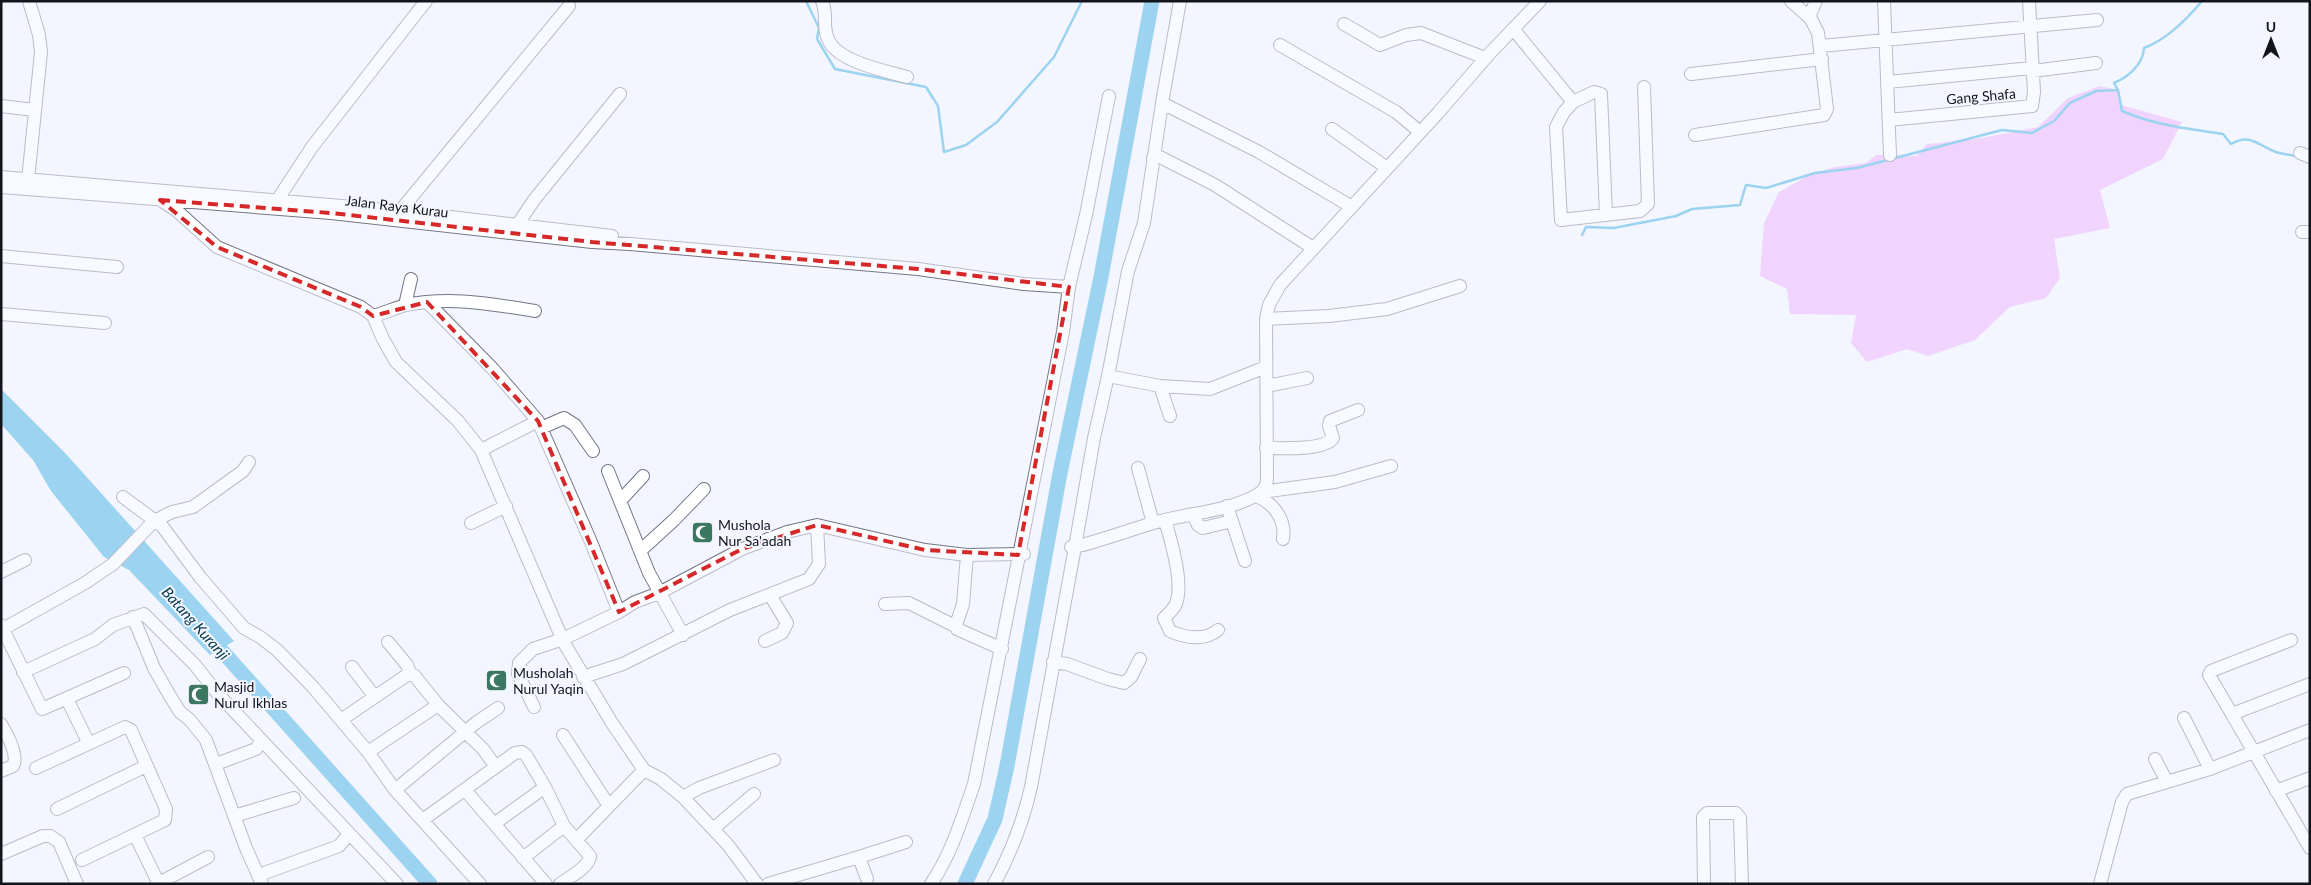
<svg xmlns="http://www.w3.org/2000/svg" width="2311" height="885" font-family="Lato,sans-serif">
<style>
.forest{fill:#eaacfc}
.water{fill:#2fa8dd}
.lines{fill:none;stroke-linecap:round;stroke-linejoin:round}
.stream{stroke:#2fa8dd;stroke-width:2.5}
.river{stroke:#2fa8dd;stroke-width:15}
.minor-casing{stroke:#717688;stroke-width:14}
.minor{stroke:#fff;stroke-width:12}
.marked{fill:none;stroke:#d62828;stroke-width:4;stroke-dasharray:10 6;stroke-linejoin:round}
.labels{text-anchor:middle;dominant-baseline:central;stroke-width:4;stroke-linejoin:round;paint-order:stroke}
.street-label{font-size:14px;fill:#14151c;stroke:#f4f6ff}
.poi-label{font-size:14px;fill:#14151c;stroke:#f4f6ff;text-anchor:start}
.water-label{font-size:15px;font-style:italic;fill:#01364b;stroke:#f4f6ff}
</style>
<rect width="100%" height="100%" fill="#f4f6ff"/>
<path class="forest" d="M2100,86L2118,90L2121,105L2182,122L2163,159L2100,190L2110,228L2054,239L2060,278L2046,298L2010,307L1975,340L1928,356L1907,349L1867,362L1851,343L1856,315L1790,314L1787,289L1760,276L1764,223L1779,192L1811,174L1835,167L1866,163L1876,155L1916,156L1927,144L1976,139L2038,127L2068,98Z"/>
<path class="water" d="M1,389L66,454L234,641L210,655L129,570L104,557L51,491L33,460L1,424Z"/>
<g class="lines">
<path class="stream" d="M806,1L819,28L817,39L835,69L926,87L938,106L944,152L966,145L997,122L1054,57L1082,1
M2118,90L2122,111C2154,125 2188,129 2223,134L2231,144C2251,133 2257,145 2276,152C2282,154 2290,155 2296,156
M1582,235L1586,227L1614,228L1676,216L1692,209L1740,205L1746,185L1766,188L1815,173L1857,168L2002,130L2032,133L2054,121L2070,103L2096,91L2118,90L2114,83C2128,77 2143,65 2144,48C2166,40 2187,19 2202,1"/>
<path class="river" d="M206,633L430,884
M965,884L995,819L1007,766L1060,473L1101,277L1152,1"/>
<defs>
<path id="minor" d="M822,1C828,14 822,26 828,39C837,62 886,71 907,77
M1884,1L1890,155
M1809,17L1816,1
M1344,24L1380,45L1406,35L1421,33L1485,58
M1514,30L1573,102L1594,92L1601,94L1606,215
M1280,45L1396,112L1420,132
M1821,46L2097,20
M2033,71L2096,63
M1691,74L1822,59
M1888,82L2032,68
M1573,102L1564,112L1556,127L1561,220L1640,211L1648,204L1644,87
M1162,103L1259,152L1352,207
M1,106L34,110
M1889,120L2032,106L2034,92L2029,1
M1332,129L1387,168
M1695,135L1824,115L1827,109L1818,33L1811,19L1791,1
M2300,153L2310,157
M1153,158L1160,157L1215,185L1313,248
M1,177L400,211L612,236
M28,180L41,52L39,35L29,1
M1,187L331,213L592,242L630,244L918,269L1024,284L1069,287
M278,199L312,147L426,1
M162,201L176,210L217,247L361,307L373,316L383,339L396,362L458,421L481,450L564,643L612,723L644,770L661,779L683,797L728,845L757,884
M400,211L569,6
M518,224L534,200L620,94
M2302,232H2310
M1,256L117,267
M427,302L492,368L538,421L591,542L619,612
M405,305L411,279
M1,314L105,323
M373,316C384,313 395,308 406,305C450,296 492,304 535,311
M1266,319L1329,316L1387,309L1460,286
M1108,376L1128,271L1144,223L1162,103L1180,1
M1160,386L1170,416
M1267,386L1307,378
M541,428L564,418L575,425L593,451
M1266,448C1280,448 1324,451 1333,438L1329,426L1330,421L1358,410
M481,450L538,421
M1138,468L1153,523
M608,471L649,573L683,635
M1262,492L1335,482L1391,466
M1256,496C1274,503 1286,520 1283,539
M123,497L162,526L200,577L244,628L260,637L277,650L313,687L368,752L395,790L480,884
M620,501L643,476
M1227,506L1245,561
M1193,514L1198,525L1203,528L1232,521
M1165,520C1171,541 1185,586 1175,606C1172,610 1168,615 1164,618L1170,631C1185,638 1205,641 1218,630
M471,523L506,506
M1071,547H1075L1094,438L1108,376L1160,386L1210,389L1266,367
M640,551L674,520L704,489
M967,555L963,604L956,625L957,629L1002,649
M1,572L25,560
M885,604L909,603L957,627
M133,617L154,668L170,696L180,712L190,720L206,740L246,848L262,884
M1,625L42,709L124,673
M3,629L85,583L113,564L154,521L172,512L193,507L243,471L249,462
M2291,640L2211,671L2209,675L2310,848
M765,641L782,633L787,623L770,595
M388,642L407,665L411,675
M1053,662L1067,664L1108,679L1124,683L1131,677L1140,659
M352,667L375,697
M23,672L95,639L113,625L144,614L195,665L218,694L397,884
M583,677L623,664L730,610L809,579L819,564L817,525
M67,699L88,742
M534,707L518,674L519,663L533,649L563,639L619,612L635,602L659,593L742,549L787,532L817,525L925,550L967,555L1024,554
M2232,714L2310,684
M2184,718L2210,769
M341,720L407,675H414L438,705L483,749L496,767
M1,724C7,734 19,755 13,766L1,771
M563,735L609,806
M368,752L438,705
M2155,759L2167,782
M216,764L256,749L261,741
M36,768L125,727L131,730L166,809L165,820L82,860
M395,790L477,722L498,708
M465,790L546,884
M2276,791L2310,778
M683,797L699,788L774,760
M57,809L146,766
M234,816L294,798
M424,819L515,753L522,752L526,755L545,787L564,826L590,856C589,868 569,877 560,884
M494,824L545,787
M713,829L754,794
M135,835L159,884
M577,839L644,770
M1,854L43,836H50L59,842L77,884
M859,857L906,842
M523,858L564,826
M259,875L339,846L349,834
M157,884L208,857
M768,884L859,857L867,879
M931,884C952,853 962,818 974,784L1063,332L1069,287L1086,215L1109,96
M994,884C1011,853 1023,822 1031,787L1075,547C1102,540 1127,531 1153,523C1187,513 1227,512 1257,495C1266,490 1267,484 1267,476L1266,319L1269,305L1280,285L1438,113L1490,53L1540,1
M1704,884L1703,817L1707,813H1736L1740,818L1742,884
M2100,884L2122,802L2127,794L2210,769L2310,730"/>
</defs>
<use href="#minor" class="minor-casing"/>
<use href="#minor" class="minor"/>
</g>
<path d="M0 0H2311V885H0ZM160,200L331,213L592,242L918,269L1069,287L1018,555L925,550L817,525L742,549L619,612L538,421L427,302L373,316L361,307L217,247Z" fill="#f4f6ff" fill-opacity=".55" fill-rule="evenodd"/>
<path class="marked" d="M160,200L331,213L592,242L918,269L1069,287L1018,555L925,550L817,525L742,549L619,612L538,421L427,302L373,316L361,307L217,247Z"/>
<defs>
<symbol id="mosque-square" viewBox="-11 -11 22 22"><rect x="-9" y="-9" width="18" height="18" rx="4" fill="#3c7762" stroke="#f4f6ff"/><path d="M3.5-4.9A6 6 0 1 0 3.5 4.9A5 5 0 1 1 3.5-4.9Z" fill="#fff"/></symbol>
</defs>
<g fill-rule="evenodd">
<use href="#mosque-square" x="690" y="520" width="25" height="25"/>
<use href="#mosque-square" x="484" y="668" width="25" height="25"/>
<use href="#mosque-square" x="186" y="682" width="25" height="25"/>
</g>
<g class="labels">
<g class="street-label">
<text transform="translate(1981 96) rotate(-5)">Gang Shafa</text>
<text transform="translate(397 206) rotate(7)">Jalan Raya Kurau</text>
</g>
<g class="poi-label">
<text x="718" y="524">Mushola<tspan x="718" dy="16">Nur Sa'adah</tspan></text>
<text x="513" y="672">Musholah<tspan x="513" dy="16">Nurul Yaqin</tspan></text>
<text x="214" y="686">Masjid<tspan x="214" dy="16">Nurul Ikhlas</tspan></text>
</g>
<g class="water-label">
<text transform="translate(196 623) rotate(48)">Batang Kuranji</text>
</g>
</g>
<rect width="2311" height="885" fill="none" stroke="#14151c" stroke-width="5"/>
<g transform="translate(2271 40)" stroke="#f4f6ff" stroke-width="4" paint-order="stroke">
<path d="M0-4L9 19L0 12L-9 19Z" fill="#14151c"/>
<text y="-8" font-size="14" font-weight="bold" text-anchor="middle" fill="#14151c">U</text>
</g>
</svg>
